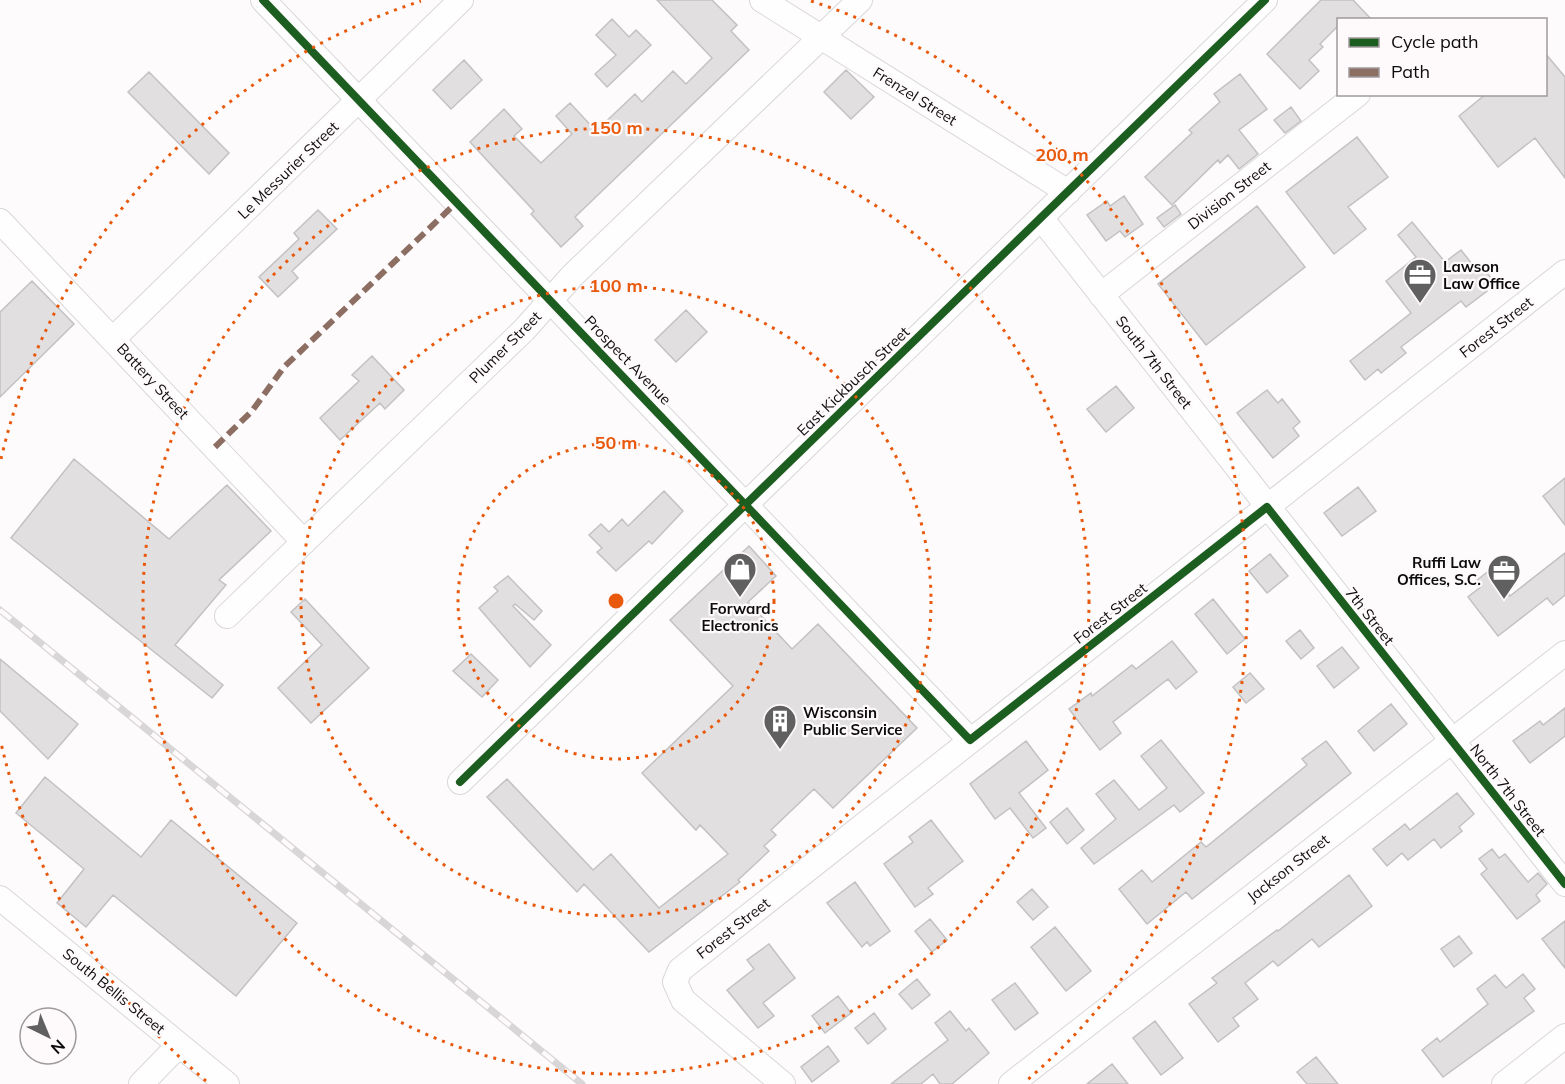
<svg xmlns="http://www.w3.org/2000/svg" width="1565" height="1084" font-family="Mulish,sans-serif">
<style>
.building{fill:#e1dfe0;stroke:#c3c1c2;stroke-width:1.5}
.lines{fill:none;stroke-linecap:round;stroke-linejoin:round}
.minor-casing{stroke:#d9d7d8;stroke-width:26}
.minor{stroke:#fffeff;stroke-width:24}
.rail-casing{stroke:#d8d6d7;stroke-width:7}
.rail{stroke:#fefafc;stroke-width:4.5;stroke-dasharray:14;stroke-linecap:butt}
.quiet{stroke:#8d6e63;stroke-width:6;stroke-dasharray:12 6;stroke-linecap:butt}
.cycleway-casing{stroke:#fefafc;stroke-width:11}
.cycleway{stroke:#1b5e20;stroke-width:8}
.ring{fill:none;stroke:#e8590c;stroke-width:3;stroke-dasharray:3 6}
.labels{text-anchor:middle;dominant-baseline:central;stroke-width:4.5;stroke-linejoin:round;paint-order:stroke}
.street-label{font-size:15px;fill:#0d0c0c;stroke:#fefafc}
.poi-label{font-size:15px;font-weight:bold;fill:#0d0c0c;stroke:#fefafc;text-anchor:start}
.centre{fill:#e8590c;stroke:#fefafc;stroke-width:3}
.ring-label{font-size:18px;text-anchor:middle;font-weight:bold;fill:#e8590c;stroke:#fefafc;stroke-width:4.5;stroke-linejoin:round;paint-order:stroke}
</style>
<rect width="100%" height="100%" fill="#fdfbfc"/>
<path class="building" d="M657,0H712L737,25L731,31L749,50L575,217L583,226L561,247L531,214L534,211L470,142L504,109L522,129L514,136L541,163L572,134L556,116L570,103L596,131L635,94L642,102L673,71L686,84L712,58Z
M1321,0H1353L1372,20H1338V26L1320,44L1323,47L1309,60L1319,71L1300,89L1267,54Z
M612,19L629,37L636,30L651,45L607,87L595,74L616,55L596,35Z
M1545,53L1565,77V178L1535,138L1498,167L1459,116L1486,94H1545Z
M464,60L482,80L451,109L433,90Z
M846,70L874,97L851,119L824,92Z
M149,72L229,153L209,174L128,92Z
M1240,74L1267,109L1239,130L1258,154L1239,169L1228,155L1220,163L1218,160L1172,205L1145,177L1192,133L1189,130L1220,102L1214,94Z
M1291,107L1301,121L1285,133L1274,120Z
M1357,137L1388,177L1348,207L1366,229L1334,254L1286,192Z
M1124,196L1143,224L1125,237L1120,231L1106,241L1087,215L1107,201L1110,206Z
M1175,205L1181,214L1164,227L1157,218Z
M1257,206L1305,267L1206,345L1158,284Z
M318,210L337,229L292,271L298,278L278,297L259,277L299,239L294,233Z
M1412,222L1445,262L1461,250L1476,269L1480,265L1493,280L1484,287L1487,291L1466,307L1461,301L1401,347L1406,353L1381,373L1378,369L1365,380L1350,361L1411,313L1386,281L1416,257L1398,235Z
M32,281L74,324L0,397V312Z
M686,310L707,332L676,362L655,340Z
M372,356L404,390L385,409L380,403L340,440L320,418L359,381L352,375Z
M1116,386L1134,408L1106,432L1087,409Z
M1267,390L1278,403L1282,399L1300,422L1293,428L1299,436L1273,458L1237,413Z
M74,459L169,539L227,485L271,531L219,580L226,585L175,645L223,685L212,698L11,538Z
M1565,478V525L1543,496Z
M1358,487L1376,511L1342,536L1324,513Z
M664,491L683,511L652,544L649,541L616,571L597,552L602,548L589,535L601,524L609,532L622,519L628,526Z
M749,546L776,576L748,602L792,649L818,624L917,728L833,808L814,789L771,830L776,835L764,846L769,851L738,880L740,882L649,952L584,884L577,892L487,797L507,779L593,870L611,854L659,908L728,854L700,825L696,830L642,773L733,686L670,620Z
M1565,553V595L1553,605L1547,598L1498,636L1468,597L1482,586L1477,580L1490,570L1510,596Z
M1270,554L1288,576L1267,593L1249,571Z
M508,576L542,611L534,620L515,604L513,606L551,645L530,667L479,608L498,591L494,587Z
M305,599L369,668L311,723L278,688L322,645L291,612Z
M1213,599L1245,639L1227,654L1195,614Z
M1300,630L1314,648L1301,659L1286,641Z
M1172,641L1197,672L1176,689L1168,679L1113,722L1121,733L1100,750L1069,709L1091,693L1092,696L1132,665L1136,669Z
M1342,647L1359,668L1334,688L1317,666Z
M471,654L498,680L482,697L453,671Z
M0,659L78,724L48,759L0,711Z
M1250,673L1264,689L1246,703L1233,687Z
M1391,704L1407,724L1374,751L1358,731Z
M1565,708V736L1530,763L1513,741L1540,721L1543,725Z
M1161,740L1204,793L1180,812L1174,805L1094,864L1081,848L1116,819L1096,794L1114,780L1139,810L1167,788L1141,756Z
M1026,741L1048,770L1019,793L1046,828L1033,838L1010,808L995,819L970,784Z
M1326,741L1351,773L1192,899L1186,892L1147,924L1119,889L1142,870L1152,882L1201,842L1206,847L1307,765L1302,759Z
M45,777L141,857L171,820L297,923L236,996L113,895L86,927L57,903L84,869L16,813Z
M1457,793L1474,814L1459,827L1462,831L1441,848L1434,839L1408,860L1402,853L1387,866L1373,849L1405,824L1410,830Z
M1067,808L1084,830L1067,844L1050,822Z
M931,820L963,861L928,888L933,894L915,907L884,864L913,842L909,837Z
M1492,849L1499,858L1505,854L1528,882L1538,873L1547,884L1536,895L1540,901L1517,919L1481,874L1487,869L1479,859Z
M1349,875L1372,906L1319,947L1312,939L1278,966L1273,961L1245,983L1258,999L1233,1018L1239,1026L1218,1042L1189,1004L1217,983L1212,978L1277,930L1278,931Z
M855,882L890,931L870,946L867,942L862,947L827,903Z
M1032,889L1048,907L1033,920L1017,902Z
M930,919L947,940L932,952L915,931Z
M1565,921V968L1542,939Z
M1055,927L1091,971L1066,991L1031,947Z
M1459,936L1472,953L1454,967L1441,949Z
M769,944L795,978L763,1003L774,1016L758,1028L727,990L754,969L747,960Z
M1523,974L1535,989L1524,998L1534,1011L1443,1077L1422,1050L1437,1038L1440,1042L1488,1004L1477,989L1495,975L1506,988Z
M917,979L930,995L912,1009L899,994Z
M1015,983L1038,1013L1015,1030L992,1000Z
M838,996L851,1013L825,1033L812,1016Z
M950,1011L966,1031L969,1028L989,1053L952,1084H940L933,1074L921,1084H891L948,1040L935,1023Z
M874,1013L886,1029L868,1044L855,1028Z
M1155,1021L1183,1058L1161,1075L1133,1038Z
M828,1046L839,1061L812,1082L801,1067Z
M1316,1057L1338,1084H1307L1297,1072Z
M1112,1064L1128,1084H1087Z"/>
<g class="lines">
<defs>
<path id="minor" d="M263,0L970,740
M762,0L1068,192
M1041,218L1565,884
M0,221L304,542
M1101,295L1358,94
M113,339L461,0
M227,616L524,330L572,276L860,0
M460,782L1265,0
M0,898L227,1084
M141,1084L179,1045
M783,1084L683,1000L675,982L680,970L1565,272
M1011,1084L1565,653
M1504,1084L1565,1036"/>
</defs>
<use href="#minor" class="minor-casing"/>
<use href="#minor" class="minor"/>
<defs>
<path id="rail" d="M0,610L582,1084"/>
</defs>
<use href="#rail" class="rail-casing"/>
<use href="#rail" class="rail"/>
<path class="quiet" d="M215,447L252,411L284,367L457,202"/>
<defs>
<path id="cycleway" d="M263,0L970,740L1267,507L1565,884
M460,782L1265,0"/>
</defs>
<use href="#cycleway" class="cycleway-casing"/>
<use href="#cycleway" class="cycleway"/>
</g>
<g class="ring">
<circle cx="616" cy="601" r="158"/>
<circle cx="616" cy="601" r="315"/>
<circle cx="616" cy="601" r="473"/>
<path d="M206 1081A631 631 0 0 1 1 743M1 459A631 631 0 0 1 421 1M811 1A631 631 0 0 1 1026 1081"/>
</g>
<defs>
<symbol id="office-pin" viewBox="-11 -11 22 30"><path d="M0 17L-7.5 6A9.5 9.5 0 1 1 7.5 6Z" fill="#616060" stroke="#fefafc"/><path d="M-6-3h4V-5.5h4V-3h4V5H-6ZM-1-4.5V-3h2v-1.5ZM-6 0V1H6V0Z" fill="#fff"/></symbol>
<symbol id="shop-pin" viewBox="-11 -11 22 30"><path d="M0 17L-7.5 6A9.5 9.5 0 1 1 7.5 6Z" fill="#616060" stroke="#fefafc"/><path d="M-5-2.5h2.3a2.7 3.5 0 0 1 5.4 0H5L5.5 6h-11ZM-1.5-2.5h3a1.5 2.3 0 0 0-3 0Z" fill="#fff"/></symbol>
<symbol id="building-pin" viewBox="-11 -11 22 30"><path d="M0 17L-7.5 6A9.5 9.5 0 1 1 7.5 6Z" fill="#616060" stroke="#fefafc"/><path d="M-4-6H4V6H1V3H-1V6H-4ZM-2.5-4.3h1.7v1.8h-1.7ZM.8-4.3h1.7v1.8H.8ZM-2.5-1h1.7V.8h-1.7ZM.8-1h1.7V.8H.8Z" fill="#fff"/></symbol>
</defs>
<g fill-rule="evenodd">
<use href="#office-pin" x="1401" y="256" width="38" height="52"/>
<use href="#shop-pin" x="721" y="550" width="38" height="52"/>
<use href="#office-pin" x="1485" y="552" width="38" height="52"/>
<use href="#building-pin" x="761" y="702" width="38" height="52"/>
</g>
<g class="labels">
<g class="street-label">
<text transform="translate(915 96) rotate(32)">Frenzel Street</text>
<text transform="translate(288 170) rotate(-44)">Le Messurier Street</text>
<text transform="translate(1229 195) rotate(-38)">Division Street</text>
<text transform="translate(1496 327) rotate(-38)">Forest Street</text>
<text transform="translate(505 347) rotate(-45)">Plumer Street</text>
<text transform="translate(628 360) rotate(46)">Prospect Avenue</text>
<text transform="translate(1154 362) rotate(52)">South 7th Street</text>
<text transform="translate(153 381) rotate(47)">Battery Street</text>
<text transform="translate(853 381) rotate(-44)">East Kickbusch Street</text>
<text transform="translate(1110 613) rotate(-38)">Forest Street</text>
<text transform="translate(1370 616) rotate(52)">7th Street</text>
<text transform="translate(1508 790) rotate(52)">North 7th Street</text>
<text transform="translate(1288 868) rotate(-38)">Jackson Street</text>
<text transform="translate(733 928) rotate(-38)">Forest Street</text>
<text transform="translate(114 991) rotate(39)">South Bellis Street</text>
</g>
<g class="poi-label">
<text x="1443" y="266">Lawson<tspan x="1443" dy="17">Law Office</tspan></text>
<text x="1481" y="562" text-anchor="end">Ruffi Law<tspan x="1481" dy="17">Offices, S.C.</tspan></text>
<text x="740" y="608" text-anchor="middle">Forward<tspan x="740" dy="17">Electronics</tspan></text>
<text x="803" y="712">Wisconsin<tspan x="803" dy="17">Public Service</tspan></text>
</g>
</g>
<circle cx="616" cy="601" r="9" class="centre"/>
<g class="ring-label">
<text x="616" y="134">150 m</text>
<text x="1062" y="161">200 m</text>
<text x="616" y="292">100 m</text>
<text x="616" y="449">50 m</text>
</g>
<rect x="1337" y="18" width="210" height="78" fill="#fefafc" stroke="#9e9b9c" stroke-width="1.5"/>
<rect x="1349" y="38" width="30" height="9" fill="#1b5e20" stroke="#9e9b9c" stroke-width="1.5"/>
<text x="1391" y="48" font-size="18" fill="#0d0c0c">Cycle path</text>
<rect x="1349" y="68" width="30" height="9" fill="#8d6e63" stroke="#9e9b9c" stroke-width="1.5"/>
<text x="1391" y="78" font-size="18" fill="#0d0c0c">Path</text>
<g transform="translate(48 1036) rotate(137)"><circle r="28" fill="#fefafc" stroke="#9e9b9c" stroke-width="1.5"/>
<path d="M0-4.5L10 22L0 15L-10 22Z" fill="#616060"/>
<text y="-9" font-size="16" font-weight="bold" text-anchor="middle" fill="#0d0c0c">N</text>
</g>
</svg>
